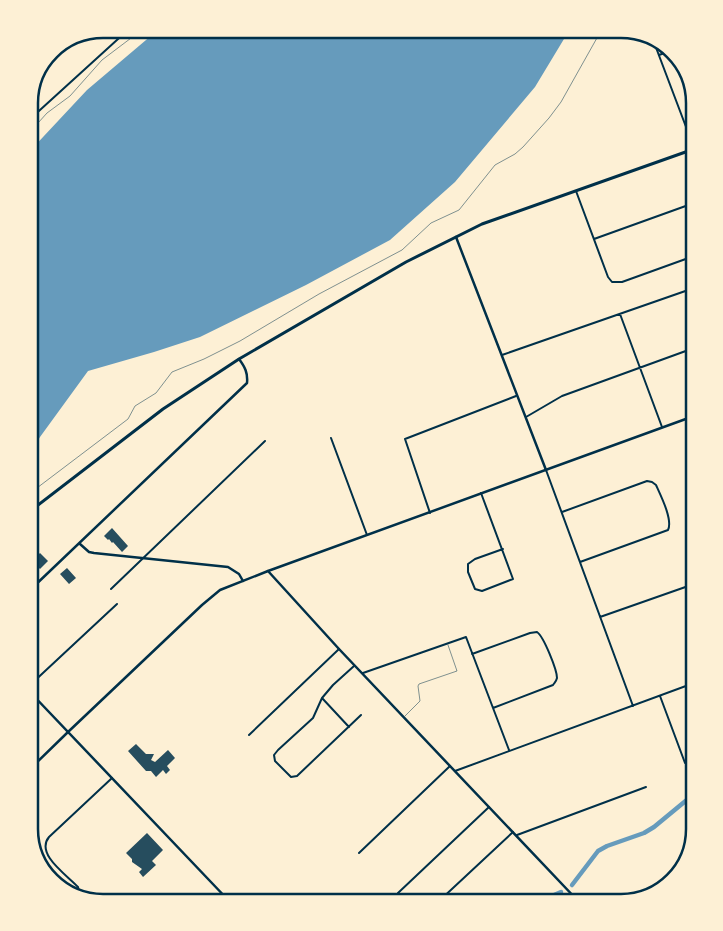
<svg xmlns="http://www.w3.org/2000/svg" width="723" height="931" font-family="Montserrat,sans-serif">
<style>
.water{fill:#669bbc}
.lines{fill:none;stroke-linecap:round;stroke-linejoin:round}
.canal{stroke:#669bbc;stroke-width:4.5}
.building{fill:#264d5e}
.path{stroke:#003049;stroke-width:0.5}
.service{stroke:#003049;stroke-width:0.5}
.minor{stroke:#003049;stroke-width:2}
.tertiary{stroke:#003049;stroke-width:2.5}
.secondary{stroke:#003049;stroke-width:2.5}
.trunk{stroke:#003049;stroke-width:3}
.rim{fill:none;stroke:#003049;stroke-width:2.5}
</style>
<rect width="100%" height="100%" fill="#fdf0d5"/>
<path class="water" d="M159,29H570L535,87L455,182L390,240L306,285L200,337L154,352L88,371L40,437L29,456V152L87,90Z"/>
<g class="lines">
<path class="canal" d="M572,885L598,851L607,846L644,833L654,827L694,794
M538,902L561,892"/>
</g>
<path class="building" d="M112,528L128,546L122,552L113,542L112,543L109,539L108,540L104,536Z
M40,553L48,561L40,569L32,561Z
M67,568L76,578L69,584L60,574Z
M136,744L146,754H154L151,760L155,762L168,750L175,758L167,766L170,770L166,774L163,770L156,777L151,771H146L128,751Z
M147,833L163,850L152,861L156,865L143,877L139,872L142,869L132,862V859L126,853Z"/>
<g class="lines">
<path class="path" d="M29,133L47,113L70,96L102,60L143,29
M29,494L128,419L135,406L156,393L172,372L204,359L240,341L319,294L402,250L431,223L459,210L495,165L515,154L523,147L549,118L561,102L602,29"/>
<path class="service" d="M405,716L420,701L418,686L419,684L457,671L448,645"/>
<path class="minor" d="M652,37L694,148
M659,55L670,51
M29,120L129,29
M576,191L608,277L612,282H622L694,256
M594,239L694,203
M620,314L662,427
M502,355L694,288
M526,417L562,396L694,348
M331,438L367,535
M546,470L633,706
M481,493L513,579L482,591L475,589L468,572V564L475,559L503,549
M562,512L647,481L652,482L656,485C661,496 673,520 668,530L580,562
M430,513L405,439L516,396
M690,585L694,591
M111,589L265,441
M600,617L694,584
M472,654L530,633L537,632C544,637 557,670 557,678C556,682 555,682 553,685L493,708
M354,666L333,685L322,698L313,718L278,750L274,755L275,761L291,777L297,776L361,715
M363,673L466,637L509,750
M29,686L117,604
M660,696L685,763
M322,698L349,727
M249,735L339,649
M455,771L694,683
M517,835L646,787
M359,853L450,766
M398,893L489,807
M76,896L79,891L78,887C67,875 35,854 49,837L112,778
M438,902L513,832"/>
<path class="tertiary" d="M456,237L546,470
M80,544L89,552L94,553L228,567L239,574L243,581
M268,571L339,649L579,902
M29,703L35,697
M29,770L68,732"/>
<path class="secondary" d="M29,591L247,383C248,373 245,367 239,359
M29,691L230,902
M68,732L202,605L220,590L268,571L694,416"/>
<path class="trunk" d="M29,512L163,409L239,359L406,262L482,224L694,149"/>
</g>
<path d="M0 0H723V931H0ZM103 38H621A65 65 0 0 1 686 103V829A65 65 0 0 1 621 894H103A65 65 0 0 1 38 829V103A65 65 0 0 1 103 38Z" fill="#fdf0d5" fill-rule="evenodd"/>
<path class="rim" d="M103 38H621A65 65 0 0 1 686 103V829A65 65 0 0 1 621 894H103A65 65 0 0 1 38 829V103A65 65 0 0 1 103 38Z"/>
</svg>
